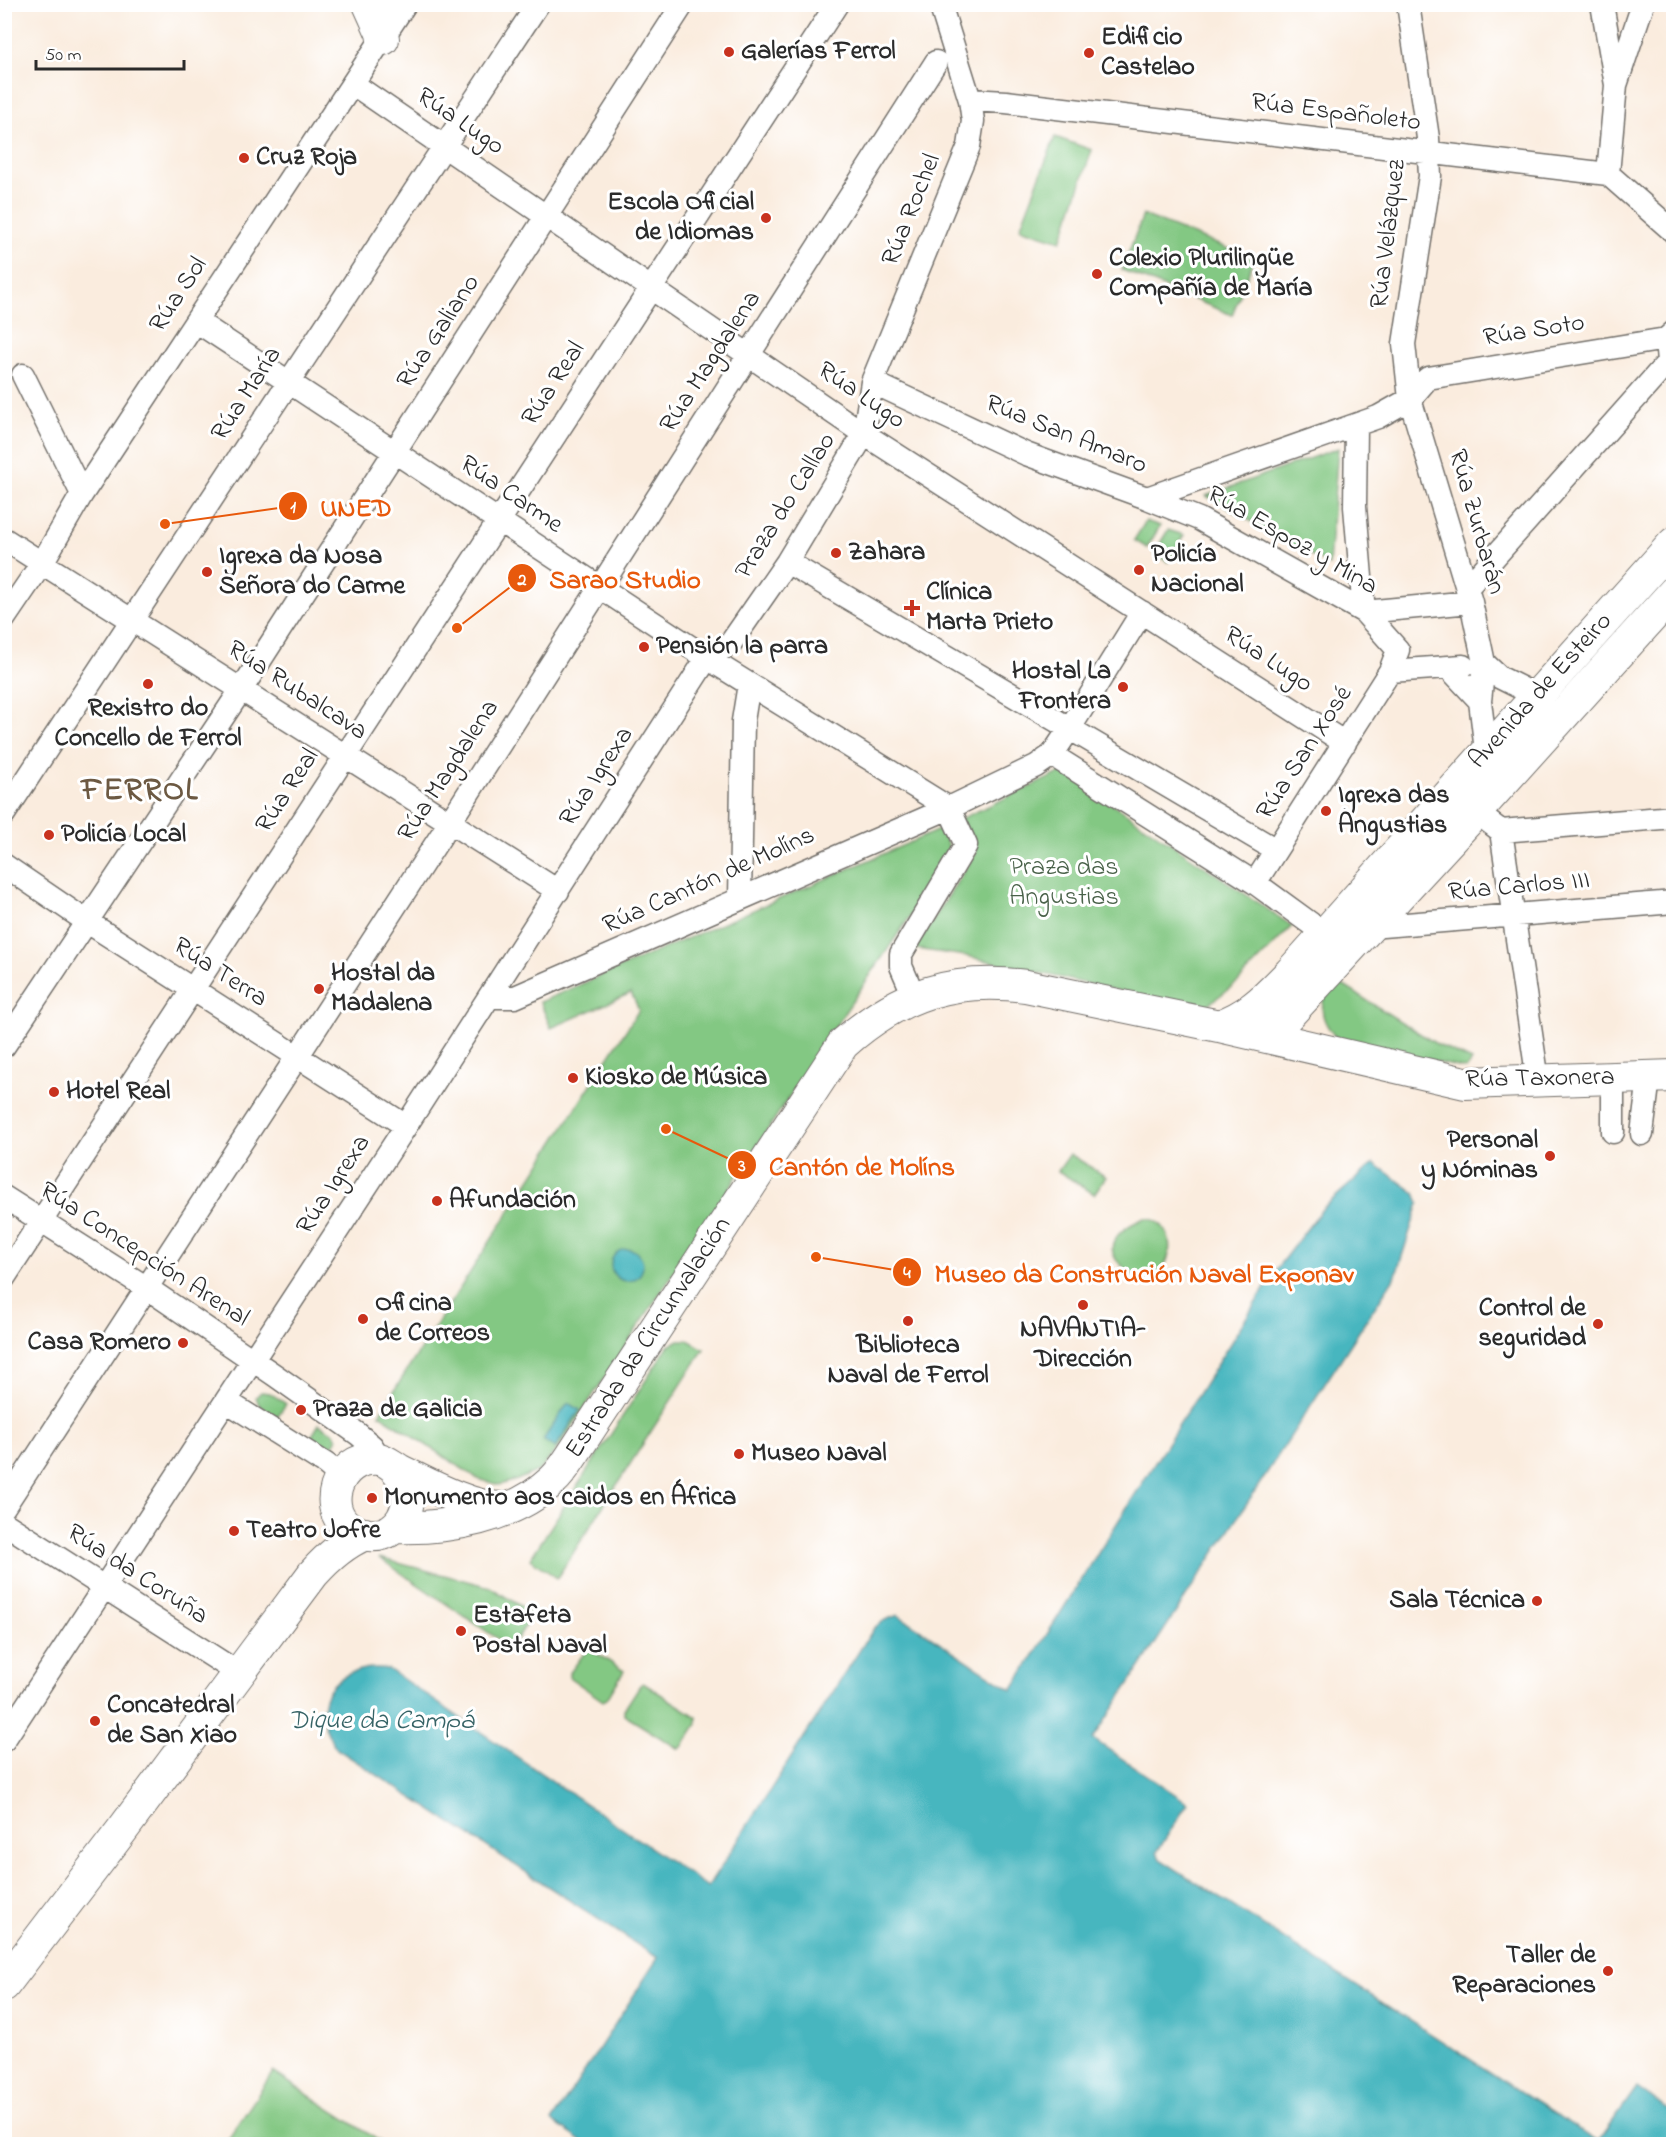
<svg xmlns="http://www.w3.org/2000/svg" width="1678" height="2149" font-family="'Indie Flower',sans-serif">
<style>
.green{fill:#83c883;stroke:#577a57;stroke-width:1.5}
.water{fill:#47b6bf;stroke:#397075;stroke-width:1.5}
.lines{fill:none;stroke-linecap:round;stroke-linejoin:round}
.street-casing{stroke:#736f6a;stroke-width:25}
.secondary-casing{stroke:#736f6a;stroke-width:34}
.street{stroke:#fff;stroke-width:22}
.secondary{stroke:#fff;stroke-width:32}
.poi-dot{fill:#c8321e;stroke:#fff;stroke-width:2}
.labels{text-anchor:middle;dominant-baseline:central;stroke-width:6;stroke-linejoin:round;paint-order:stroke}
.poi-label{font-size:26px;font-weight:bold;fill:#2b2b2b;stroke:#fff;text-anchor:start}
.street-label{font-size:26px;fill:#2b2b2b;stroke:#fff}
.park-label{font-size:26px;fill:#4a624a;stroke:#fff}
.water-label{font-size:27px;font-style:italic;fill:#366366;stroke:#fff}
.district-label{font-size:32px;font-weight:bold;letter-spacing:1.5px;fill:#6c5942;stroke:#fff}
.leader{fill:none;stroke:#e8590c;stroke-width:2}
.callout-dot{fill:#e8590c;stroke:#fff;stroke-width:2}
.mark-label{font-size:18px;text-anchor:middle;font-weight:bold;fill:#fff}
.callout-label{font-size:27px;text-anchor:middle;font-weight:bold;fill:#e8590c;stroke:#fff;stroke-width:6;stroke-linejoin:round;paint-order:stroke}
</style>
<rect width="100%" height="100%" fill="#fff"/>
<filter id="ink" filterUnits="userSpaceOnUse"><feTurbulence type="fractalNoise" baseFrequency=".0167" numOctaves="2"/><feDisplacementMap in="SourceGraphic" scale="12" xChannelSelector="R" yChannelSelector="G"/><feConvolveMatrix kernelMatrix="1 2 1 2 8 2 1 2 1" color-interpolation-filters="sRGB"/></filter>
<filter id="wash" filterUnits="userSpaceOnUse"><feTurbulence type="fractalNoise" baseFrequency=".008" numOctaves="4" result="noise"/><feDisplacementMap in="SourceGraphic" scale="24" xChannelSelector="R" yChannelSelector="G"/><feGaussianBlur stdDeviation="1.35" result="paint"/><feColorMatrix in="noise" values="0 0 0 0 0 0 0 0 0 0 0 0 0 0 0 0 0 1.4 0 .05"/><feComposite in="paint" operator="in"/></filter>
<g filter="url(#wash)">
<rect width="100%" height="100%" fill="#faecde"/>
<path class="green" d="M1055,137L1092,150L1061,241L1020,228Z
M1143,215L1254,259L1232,315L1122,270Z
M1338,448L1329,565L1206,496Z
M1146,521L1160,526L1147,548L1134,540Z
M1168,530L1184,535L1168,562L1154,553Z
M1064,771L1292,926L1238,982L1201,1010L966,956L915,949L976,852L960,819Z
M941,829L952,855L845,1012L561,1444L540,1470L517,1480L499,1485L478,1479L379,1414L639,1010L631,993L551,1028L540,1002Z
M1333,979L1438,1045L1472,1061L1466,1069L1337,1039C1317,1016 1319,1004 1333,979Z
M1070,1154L1106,1177L1094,1194L1058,1171Z
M1145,1218C1187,1222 1171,1300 1127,1270C1096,1248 1120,1228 1145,1218Z
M679,1340H688L704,1349L557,1578L530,1559L668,1346Z
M261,1392L270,1393L286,1404L277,1417L259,1405L256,1397Z
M319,1424L334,1433L337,1439L331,1447L328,1448L311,1437Z
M379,1558L490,1587L533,1614L511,1648Z
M588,1648L624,1671L607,1699L603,1701L569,1677V1674Z
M643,1683L697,1717V1724L682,1747L679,1749L624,1715V1710L640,1685Z
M273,2072L384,2144H225Z"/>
<path class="water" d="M1374,1163L1415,1193L1419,1203L1396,1275L1093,1739L1188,1803L1157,1852L1160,1859L1598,2142L1637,2087L1673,2113V2144H586L552,2121L658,1958L337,1749C330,1739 323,1727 323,1714C322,1679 358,1664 388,1669L708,1887L874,1628L885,1620L898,1615L1012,1690L1280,1264L1323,1208Z
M611 1265a16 16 0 1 1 32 0a16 16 0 1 1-32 0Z
M568,1403L580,1410L555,1448L543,1440Z"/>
</g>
<g filter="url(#ink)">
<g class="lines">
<defs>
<path id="street" d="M1408,4L1428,138L1430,176L1404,344L1410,399L1471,602L1484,663L1480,701
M1602,4L1616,85L1643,4
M353,84L864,434L1345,743
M970,100L1006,102L1608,174L1674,232
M1608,174L1616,85
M196,321L707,658L949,808
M23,375L82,494
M872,382L1026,454L1147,498L1378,417L1410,399L1428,378L1666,339L1674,332
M1356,426L1355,507L1364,612
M1147,498L1199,519L1364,612L1398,650L1390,671L1255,883
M4,539L558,891
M787,562L1276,850
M1467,588L1668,362L1666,339
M1364,612L1471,602
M4,619L42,563L82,494L405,4
M1484,663L1499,677L1537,696
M1449,668L1480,701L1486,751
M1390,671L1463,666
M1052,755L1255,883L1325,934
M4,814L538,4
M1489,822L1501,831L1674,817
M1501,831L1538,1081
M4,865L86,921L406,1126
M740,899L743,721L749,684
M1370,927L1674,902
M914,996L901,966V954L966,845L949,808
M489,997H515L949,808L1036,766L1052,755L1070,728L1142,612
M4,1046L241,690L683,4
M1613,1132V1078
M1642,1134L1649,1077
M4,1197L147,1288L276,1376L358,1434L372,1446L380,1459
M4,1278L837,4
M226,1401L326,1464L332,1469L338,1480
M4,1507L450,822L936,62
M4,1523L240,1674
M4,1740L406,1126L707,658L730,644L787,562L864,434L872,382L969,146L973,121L970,100L940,4"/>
<path id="secondary" d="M369,4L382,33L383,39
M1219,1026C1251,1015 1267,996 1290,973L1674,543
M1268,1037L1475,813L1674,592
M396,1469C425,1502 396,1548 357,1532C316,1515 336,1454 379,1459C386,1460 392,1466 399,1470C427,1484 475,1510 506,1508
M395,1527C448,1529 513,1518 553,1480C561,1473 567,1463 573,1454L843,1044C899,994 952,977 1026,986L1219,1026L1465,1083L1674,1076
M4,1985L123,1829L313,1574C328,1557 344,1543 365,1534"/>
</defs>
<use href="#street" class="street-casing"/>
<use href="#secondary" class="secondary-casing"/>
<use href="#street" class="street"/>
<use href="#secondary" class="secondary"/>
</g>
</g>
<g class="poi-dot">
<circle cx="729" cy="52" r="6"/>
<circle cx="1089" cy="53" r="6"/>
<circle cx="244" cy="158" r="6"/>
<circle cx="766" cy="218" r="6"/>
<circle cx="1097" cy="274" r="6"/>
<circle cx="836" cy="553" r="6"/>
<circle cx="1139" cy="570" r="6"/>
<circle cx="207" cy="572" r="6"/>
<path d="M909 599h6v6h6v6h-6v6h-6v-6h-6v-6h6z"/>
<circle cx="644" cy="647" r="6"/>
<circle cx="148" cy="684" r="6"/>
<circle cx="1123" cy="687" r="6"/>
<circle cx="1326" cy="811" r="6"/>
<circle cx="49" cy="835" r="6"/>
<circle cx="319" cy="989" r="6"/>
<circle cx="573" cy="1078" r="6"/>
<circle cx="54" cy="1092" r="6"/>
<circle cx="1550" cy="1156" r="6"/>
<circle cx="437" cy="1201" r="6"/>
<circle cx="1083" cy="1305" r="6"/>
<circle cx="363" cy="1319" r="6"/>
<circle cx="908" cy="1321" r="6"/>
<circle cx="1598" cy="1324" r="6"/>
<circle cx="183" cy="1343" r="6"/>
<circle cx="301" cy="1410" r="6"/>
<circle cx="739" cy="1454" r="6"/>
<circle cx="372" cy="1498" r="6"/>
<circle cx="234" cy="1531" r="6"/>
<circle cx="1537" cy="1601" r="6"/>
<circle cx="461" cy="1631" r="6"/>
<circle cx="95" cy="1721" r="6"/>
<circle cx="1608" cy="1971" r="6"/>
</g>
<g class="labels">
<g class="poi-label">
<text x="1101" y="38">Edificio<tspan x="1101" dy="30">Castelao</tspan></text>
<text x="741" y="52">Galerías Ferrol</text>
<text x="256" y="158">Cruz Roja</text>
<text x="754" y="203" text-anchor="end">Escola Oficial<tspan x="754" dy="30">de Idiomas</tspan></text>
<text x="1109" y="259">Colexio Plurilingüe<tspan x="1109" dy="30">Compañía de María</tspan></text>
<text x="848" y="553">Zahara</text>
<text x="1151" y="555">Policía<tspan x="1151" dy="30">Nacional</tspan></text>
<text x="219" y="557">Igrexa da Nosa<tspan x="219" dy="30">Señora do Carme</tspan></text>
<text x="926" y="593">Clínica<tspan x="926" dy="30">Marta Prieto</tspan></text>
<text x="656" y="647">Pensión la parra</text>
<text x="1111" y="672" text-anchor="end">Hostal La<tspan x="1111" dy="30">Frontera</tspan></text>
<text x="148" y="709" text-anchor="middle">Rexistro do<tspan x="148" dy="30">Concello de Ferrol</tspan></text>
<text x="1338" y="796">Igrexa das<tspan x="1338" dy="30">Angustias</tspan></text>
<text x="61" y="835">Policía Local</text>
<text x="331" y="974">Hostal da<tspan x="331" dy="30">Madalena</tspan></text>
<text x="585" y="1078">Kiosko de Música</text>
<text x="66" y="1092">Hotel Real</text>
<text x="1538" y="1141" text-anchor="end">Personal<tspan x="1538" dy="30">y Nóminas</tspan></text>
<text x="449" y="1201">Afundación</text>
<text x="375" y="1304">Oficina<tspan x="375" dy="30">de Correos</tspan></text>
<text x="1586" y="1309" text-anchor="end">Control de<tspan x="1586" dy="30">seguridad</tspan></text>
<text x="1083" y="1330" text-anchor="middle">NAVANTIA-<tspan x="1083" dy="30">Dirección</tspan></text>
<text x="171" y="1343" text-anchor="end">Casa Romero</text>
<text x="908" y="1346" text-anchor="middle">Biblioteca<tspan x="908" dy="30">Naval de Ferrol</tspan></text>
<text x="313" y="1410">Praza de Galicia</text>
<text x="751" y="1454">Museo Naval</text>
<text x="384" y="1498">Monumento aos caidos en África</text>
<text x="246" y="1531">Teatro Jofre</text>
<text x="1525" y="1601" text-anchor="end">Sala Técnica</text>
<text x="473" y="1616">Estafeta<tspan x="473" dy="30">Postal Naval</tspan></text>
<text x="107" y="1706">Concatedral<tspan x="107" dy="30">de San Xiao</tspan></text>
<text x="1596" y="1956" text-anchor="end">Taller de<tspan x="1596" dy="30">Reparaciones</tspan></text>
</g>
<g class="street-label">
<text transform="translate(1336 113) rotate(7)">Rúa Españoleto</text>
<text transform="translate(460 122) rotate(34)">Rúa Lugo</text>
<text transform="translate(912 210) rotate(-68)">Rúa Rochel</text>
<text transform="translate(1389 234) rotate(-83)">Rúa Velázquez</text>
<text transform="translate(179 295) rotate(-57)">Rúa Sol</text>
<text transform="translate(1534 331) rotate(-9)">Rúa Soto</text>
<text transform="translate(439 332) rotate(-57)">Rúa Galiano</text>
<text transform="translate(711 362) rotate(-57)">Rúa Magdalena</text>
<text transform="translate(554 384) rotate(-57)">Rúa Real</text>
<text transform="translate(247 394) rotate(-57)">Rúa María</text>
<text transform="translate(861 396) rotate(34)">Rúa Lugo</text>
<text transform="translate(1066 435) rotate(22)">Rúa San Amaro</text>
<text transform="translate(511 495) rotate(34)">Rúa Carme</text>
<text transform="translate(786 506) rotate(-58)">Praza do Callao</text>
<text transform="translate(1476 522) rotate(74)">Rúa Zurbarán</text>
<text transform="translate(1292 541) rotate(30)">Rúa Espoz y Mina</text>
<text transform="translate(1268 660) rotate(33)">Rúa Lugo</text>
<text transform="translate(297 691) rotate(33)">Rúa Rubalcava</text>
<text transform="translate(1541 691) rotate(-48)">Avenida de Esteiro</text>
<text transform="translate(1305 753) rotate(-57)">Rúa San Xosé</text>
<text transform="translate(449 771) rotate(-57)">Rúa Magdalena</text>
<text transform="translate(597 777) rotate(-57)">Rúa Igrexa</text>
<text transform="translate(288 791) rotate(-57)">Rúa Real</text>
<text transform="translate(709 881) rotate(-24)">Rúa Cantón de Molíns</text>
<text transform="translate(1519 887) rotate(-5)">Rúa Carlos III</text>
<text transform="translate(220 973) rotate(33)">Rúa Terra</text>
<text transform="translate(1540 1079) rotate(-1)">Rúa Taxonera</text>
<text transform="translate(334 1185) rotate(-57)">Rúa Igrexa</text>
<text transform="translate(144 1255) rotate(33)">Rúa Concepción Arenal</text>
<text transform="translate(649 1338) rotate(-57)">Estrada da Circunvalación</text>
<text transform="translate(137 1575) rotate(33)">Rúa da Coruña</text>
</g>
<g class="park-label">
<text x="1064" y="868">Praza das<tspan x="1064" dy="30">Angustias</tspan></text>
</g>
<g class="water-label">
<text x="381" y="1721">Dique da Campá</text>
</g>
<g class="district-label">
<text x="140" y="791">FERROL</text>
</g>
</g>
<path class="leader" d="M165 524L293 506M457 628L522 578M666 1129L742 1165M816 1257L907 1272"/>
<g class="callout-dot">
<circle cx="165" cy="524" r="6"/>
<circle cx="457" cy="628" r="6"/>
<circle cx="666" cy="1129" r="6"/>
<circle cx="816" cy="1257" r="6"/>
<circle cx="293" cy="506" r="15"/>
<circle cx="522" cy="578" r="15"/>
<circle cx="742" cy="1165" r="15"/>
<circle cx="907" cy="1272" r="15"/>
</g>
<g class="mark-label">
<text x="293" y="512">1</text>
<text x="522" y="585">2</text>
<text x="742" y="1171">3</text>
<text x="907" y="1278">4</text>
</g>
<g class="callout-label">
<text x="356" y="516">UNED</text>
<text x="625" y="588">Sarao Studio</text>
<text x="862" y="1175">Cantón de Molíns</text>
<text x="1144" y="1282">Museo da Construción Naval Exponav</text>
</g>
<rect width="1678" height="2149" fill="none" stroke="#fff" stroke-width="24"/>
<path d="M36 60v9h148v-9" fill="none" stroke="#2b2b2b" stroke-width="3"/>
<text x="45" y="60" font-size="18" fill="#2b2b2b" stroke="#ffffff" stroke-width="4.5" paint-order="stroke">50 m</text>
</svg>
